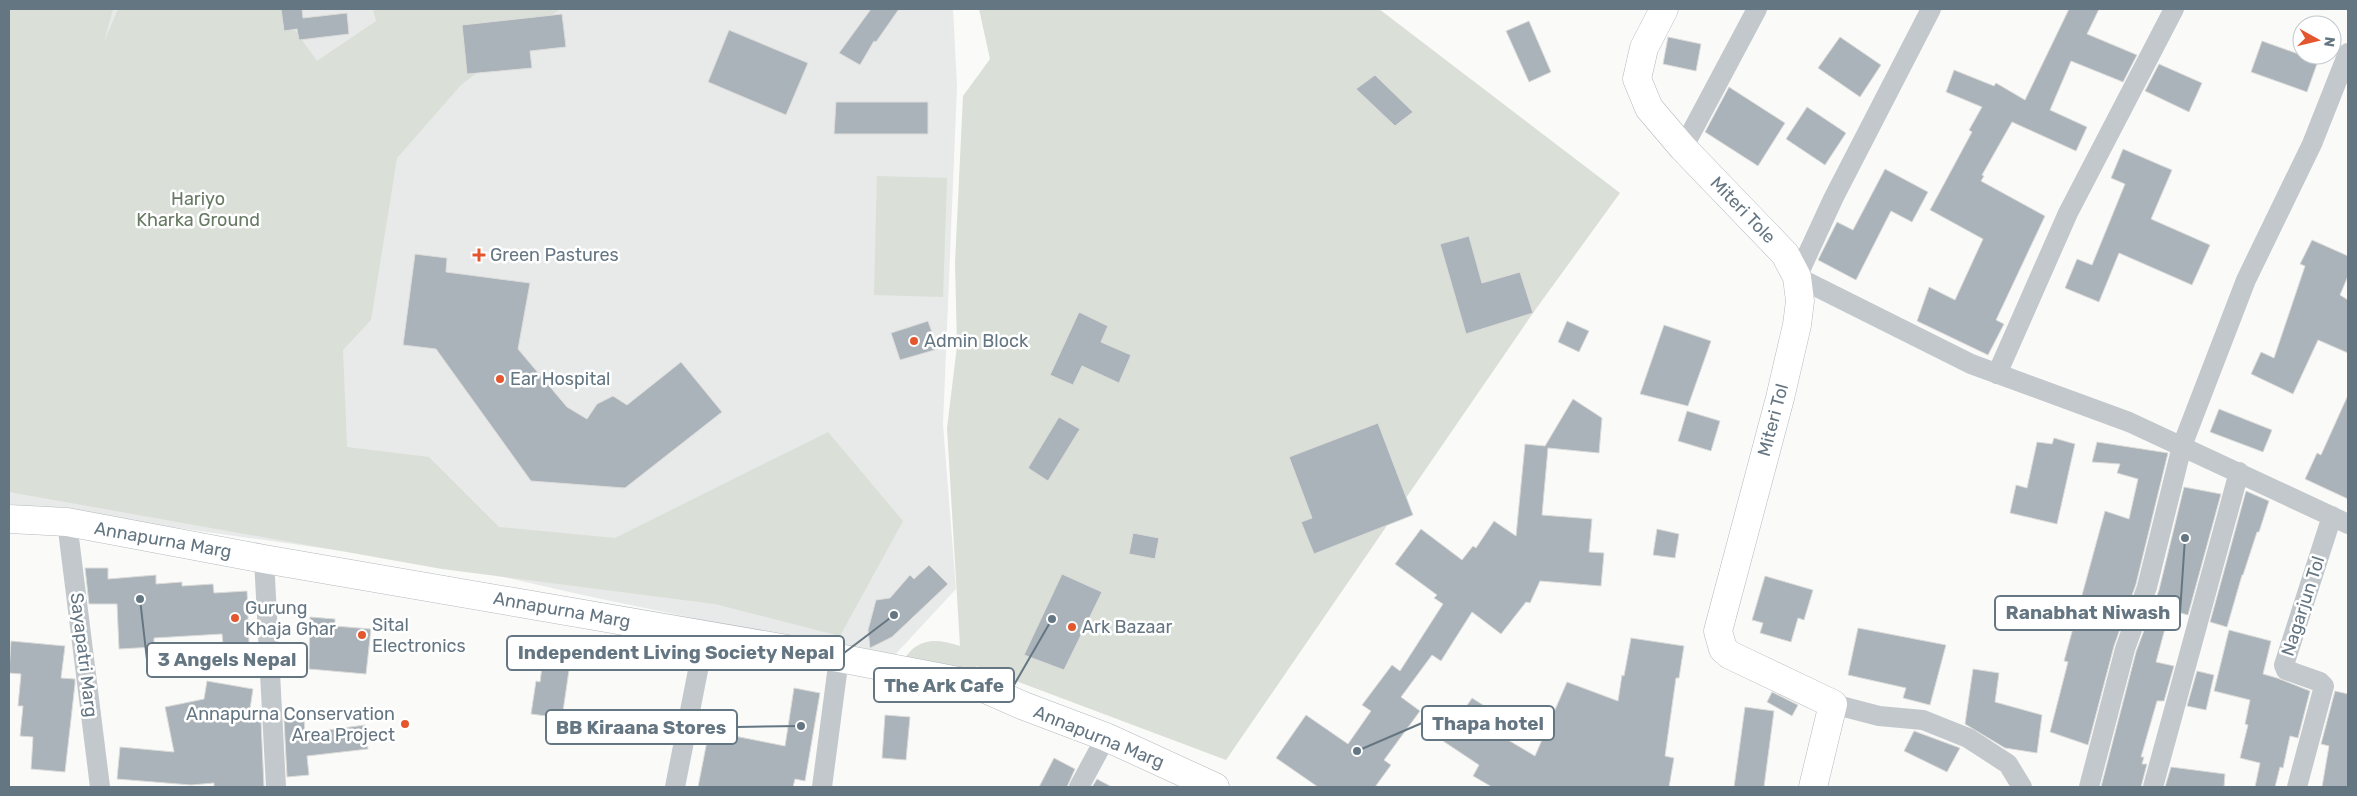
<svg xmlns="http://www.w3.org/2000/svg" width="2357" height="796" font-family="Rubik,sans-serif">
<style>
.built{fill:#e8e9e9}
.green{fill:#dadfd7}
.building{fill:#aab3b9;stroke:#dcdcda}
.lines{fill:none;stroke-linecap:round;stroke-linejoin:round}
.secondary-casing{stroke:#b3babf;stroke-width:29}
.minor{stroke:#c3c8cc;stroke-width:20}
.secondary{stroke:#fff;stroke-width:28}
.poi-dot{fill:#e4572e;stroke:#fff;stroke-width:2}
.labels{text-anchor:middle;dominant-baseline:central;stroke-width:5;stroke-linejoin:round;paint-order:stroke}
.park-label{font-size:18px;fill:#687a64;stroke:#fff}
.street-label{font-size:18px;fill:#657683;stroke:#fff}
.poi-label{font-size:18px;fill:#657683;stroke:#fff;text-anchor:start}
.leader{fill:none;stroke:#657683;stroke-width:2}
.callout-dot{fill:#657683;stroke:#fff;stroke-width:2}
.callout{fill:#fff;stroke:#657683;stroke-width:2}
.callout-label{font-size:19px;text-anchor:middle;font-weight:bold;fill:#657683}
</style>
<rect width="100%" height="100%" fill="#fafaf8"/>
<path class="built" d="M9,9H953L957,86L943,424L956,589L891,659L587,596L469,569L9,504Z"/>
<path class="green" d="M9,9H113L104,42L118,9H280L317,61L376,21L373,9H560L461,85L397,158L371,320L343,350L347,447L429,457L499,527L615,538L828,432L903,521L840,636L715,604L442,569L9,492Z
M979,9H1379L1620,193L1533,313L1226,760L976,666L978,676L902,663C916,637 936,638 960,646L947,428L957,346L955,263L963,96L990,59Z
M877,176L947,178L943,297L874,295Z"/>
<path class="building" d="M281,9H302L303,18L347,13L349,34L299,40L297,29L284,31Z
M871,9H899L876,42L874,41L860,65L839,53Z
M2069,9H2099L2087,34L2137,55L2123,82L2071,61L2050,110L2087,127L2076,151L2012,122L1982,175L1984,176L1981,181L2045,216L1996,320L2004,324L1988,355L1917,321L1929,287L1955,300L1983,239L1930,210L1972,132L1969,130L1982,107L1946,92L1954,70L1994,86L1996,83L2025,100Z
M562,14L566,47L530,51L532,68L467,74L462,25Z
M1529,21L1551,72L1529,82L1506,31Z
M729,30L808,63L786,115L708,82Z
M1668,37L1701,44L1696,71L1663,64Z
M1840,37L1881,65L1860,97L1818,68Z
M2262,41L2318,61L2307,92L2251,72Z
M2159,64L2202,83L2189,112L2145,91Z
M1375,75L1413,112L1395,126L1356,89Z
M1729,87L1785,123L1758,166L1705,132Z
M836,102H928V134H834Z
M1807,107L1846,133L1825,165L1786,139Z
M2123,149L2172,170L2151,219L2210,245L2192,285L2119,253L2099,302L2065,288L2077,259L2092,265L2125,184L2111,178Z
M1885,169L1928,192L1912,222L1891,211L1856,280L1818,260L1837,222L1853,230Z
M1469,236L1482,283L1520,272L1533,313L1466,334L1440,244Z
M2312,240L2348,256V276L2340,295L2348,300V353L2318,340L2293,394L2251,374L2261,352L2274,358L2305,266L2300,264Z
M415,254L447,258L446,272L530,283L518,349L567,407L587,419L597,404L613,396L627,405L681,362L722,412L625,488L531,481L436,349L403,345Z
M1079,312L1108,326L1101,342L1131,355L1119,383L1082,366L1073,385L1050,375Z
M928,321L938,349L900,360L891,333Z
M1567,321L1589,331L1579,352L1558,342Z
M1664,325L1711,341L1688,406L1640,394Z
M2348,395V499L2305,479L2317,453L2321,455Z
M1573,399L1602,418L1599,453L1548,448L1542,515L1592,519L1589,552L1604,553L1601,586L1540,581L1530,603L1526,602L1501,634L1472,612L1441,661L1432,655L1401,697L1420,711L1384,760L1391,765L1375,787H1318L1276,758L1306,715L1348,744L1371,711L1362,705L1392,665L1400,671L1443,604L1434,598L1437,595L1395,564L1421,529L1462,560L1473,546L1476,548L1494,521L1516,536L1525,444L1545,446Z
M2219,409L2272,430L2263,452L2210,432Z
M1687,411L1720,421L1711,451L1678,441Z
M1059,417L1080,429L1048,481L1028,468Z
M1378,423L1413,515L1314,554L1301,522L1312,518L1289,457Z
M2054,438L2075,444L2057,524L2010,513L2016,485L2027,488L2037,442L2052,444Z
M2097,442L2168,453L2136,584L2114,646L2088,745L2050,732L2068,662L2064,661L2105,511L2129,519L2138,479L2117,473L2120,464L2092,462Z
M2184,487L2221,494L2188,615L2170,610L2156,662L2174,666L2164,701H2157L2141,757H2144L2142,764H2147L2141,787H2101L2136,652L2159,590Z
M2246,491L2269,501L2259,532H2257L2243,575H2242L2227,627L2210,622Z
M1657,529L1679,534L1675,558L1653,555Z
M1133,533L1159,538L1155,559L1129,554Z
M929,565L948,584L892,637L870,648L868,630L876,600L890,598L910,575L914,579Z
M85,568H108V579L156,575V584L182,582V586L213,584L214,593L247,591L249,643L223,644L222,634L154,638V647L119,649L117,604H89Z
M1062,574L1102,592L1064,670L1024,655Z
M1765,576L1813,590L1804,620L1798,618L1791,642L1760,633L1763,623L1752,620Z
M310,617L335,619V626L371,629L366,674L309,669Z
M1858,628L1946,645L1930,705L1903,698L1906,688L1848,675Z
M2229,630L2271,641L2263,674L2277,678L2310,691L2298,738L2290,736L2283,768L2280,767L2275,787H2255L2260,763L2240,758L2248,725L2245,724L2250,700L2214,691Z
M1631,638L1684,646L1679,678H1676L1665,756L1674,758L1669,787H1492L1473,776L1479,765L1443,741L1472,698L1497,714L1488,728L1535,756L1567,682L1618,701L1622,675L1624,676Z
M11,641L65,646L61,678L75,679V684L65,772L31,769L33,737L20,736L23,706H18L21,674L9,673Z
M542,667L569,670L562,718L531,714L536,681L540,682Z
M1973,669L1999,673L1995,702L2042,715L2037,753L2005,748L1965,724Z
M2197,671L2214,675L2206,710L2187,706Z
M207,681L253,689L248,722L261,721L264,787H214V783L191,785L117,779L120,747L174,752L165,707L204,699Z
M794,688L820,693L805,781L795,779L793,787H698L709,731L785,746Z
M2335,691L2348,694V787H2322L2329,746L2321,744Z
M1772,692L1798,705L1792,716L1767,702Z
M1745,707L1774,711L1764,787H1734Z
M885,715L910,717L906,760L882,758Z
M304,718L305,733L365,725L368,749L307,756L309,775L287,777L284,720Z
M1914,731L1960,748L1947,772L1904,751Z
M1054,758L1075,769L1067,787H1039Z
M2171,767L2225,774L2224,787H2165Z
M1097,779L1112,787H1092Z"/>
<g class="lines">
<defs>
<path id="secondary" d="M1664,9L1644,48L1637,79L1649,108L1683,148L1785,254L1797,277L1800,301L1797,325L1780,398L1718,631L1723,649L1730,655L1833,704L1813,787
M9,519L67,522L264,559L839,658L974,684L1024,706L1106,737L1215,787"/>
</defs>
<use href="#secondary" class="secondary-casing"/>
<path class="minor" d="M1931,9L1834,197L1797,277L1971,364L2129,422L2348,524
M1683,148L1757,9
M1997,374L2068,213L2174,9
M67,522L100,787
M264,559L276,787
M1833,704L1879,716L1923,720L1968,738L2008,764L2022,787
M675,787L705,635
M822,787L839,658
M1079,787L1106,737
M2089,787L2125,649L2147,587L2182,446L2246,280L2312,144L2348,53
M2153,787L2239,472
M2297,787L2324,686L2320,682L2286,670L2284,665L2332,516"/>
<use href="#secondary" class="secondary"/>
</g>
<g class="poi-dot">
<path d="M476.5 247.5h5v5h5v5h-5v5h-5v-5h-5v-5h5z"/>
<circle cx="914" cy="341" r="5"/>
<circle cx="500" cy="379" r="5"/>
<circle cx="235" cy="618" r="5"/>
<circle cx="1072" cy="627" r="5"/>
<circle cx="362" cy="635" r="5"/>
<circle cx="405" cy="724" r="5"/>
</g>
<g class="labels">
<g class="park-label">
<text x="198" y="199">Hariyo<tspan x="198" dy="21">Kharka Ground</tspan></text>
</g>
<g class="street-label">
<text transform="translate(1743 210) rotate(46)">Miteri Tole</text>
<text transform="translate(1773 420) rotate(-75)">Miteri Tol</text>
<text transform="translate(163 540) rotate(10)">Annapurna Marg</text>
<text transform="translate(2303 606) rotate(-72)">Nagarjun Tol</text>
<text transform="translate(562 610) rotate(10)">Annapurna Marg</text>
<text transform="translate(84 655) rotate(83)">Sayapatri Marg</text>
<text transform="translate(1099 737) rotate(22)">Annapurna Marg</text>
</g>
<g class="poi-label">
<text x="490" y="255">Green Pastures</text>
<text x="924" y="341">Admin Block</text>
<text x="510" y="379">Ear Hospital</text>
<text x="245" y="608">Gurung<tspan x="245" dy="21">Khaja Ghar</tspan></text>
<text x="372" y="625">Sital<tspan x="372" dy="21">Electronics</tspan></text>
<text x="1082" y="627">Ark Bazaar</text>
<text x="395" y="714" text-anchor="end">Annapurna Conservation<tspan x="395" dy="21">Area Project</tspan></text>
</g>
</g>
<path class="leader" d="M2185 538L2180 613M894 615L844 653M140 599L147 660M1052 619L1014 685M1357 751L1422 723M801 726L737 727"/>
<g class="callout-dot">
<circle cx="2185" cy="538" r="5"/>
<circle cx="894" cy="615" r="5"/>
<circle cx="140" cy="599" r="5"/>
<circle cx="1052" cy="619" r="5"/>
<circle cx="1357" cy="751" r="5"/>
<circle cx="801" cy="726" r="5"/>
</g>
<g class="callout">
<rect x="1995" y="596" width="185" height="34" rx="5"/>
<rect x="507" y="636" width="337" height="34" rx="5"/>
<rect x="147" y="643" width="160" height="34" rx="5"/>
<rect x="874" y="668" width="140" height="34" rx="5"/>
<rect x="1422" y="706" width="132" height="34" rx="5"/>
<rect x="546" y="710" width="191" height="34" rx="5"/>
</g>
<g class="callout-label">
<text x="2088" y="619">Ranabhat Niwash</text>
<text x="676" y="659">Independent Living Society Nepal</text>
<text x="227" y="666">3 Angels Nepal</text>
<text x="944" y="692">The Ark Cafe</text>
<text x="1488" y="730">Thapa hotel</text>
<text x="641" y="734">BB Kiraana Stores</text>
</g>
<rect width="2357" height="796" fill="none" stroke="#657683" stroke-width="20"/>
<g transform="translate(2317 40) rotate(98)"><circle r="24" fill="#ffffff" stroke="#c1c8cd"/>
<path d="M0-4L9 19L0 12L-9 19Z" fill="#e4572e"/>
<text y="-8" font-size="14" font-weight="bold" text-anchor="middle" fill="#657683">N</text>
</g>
</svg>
